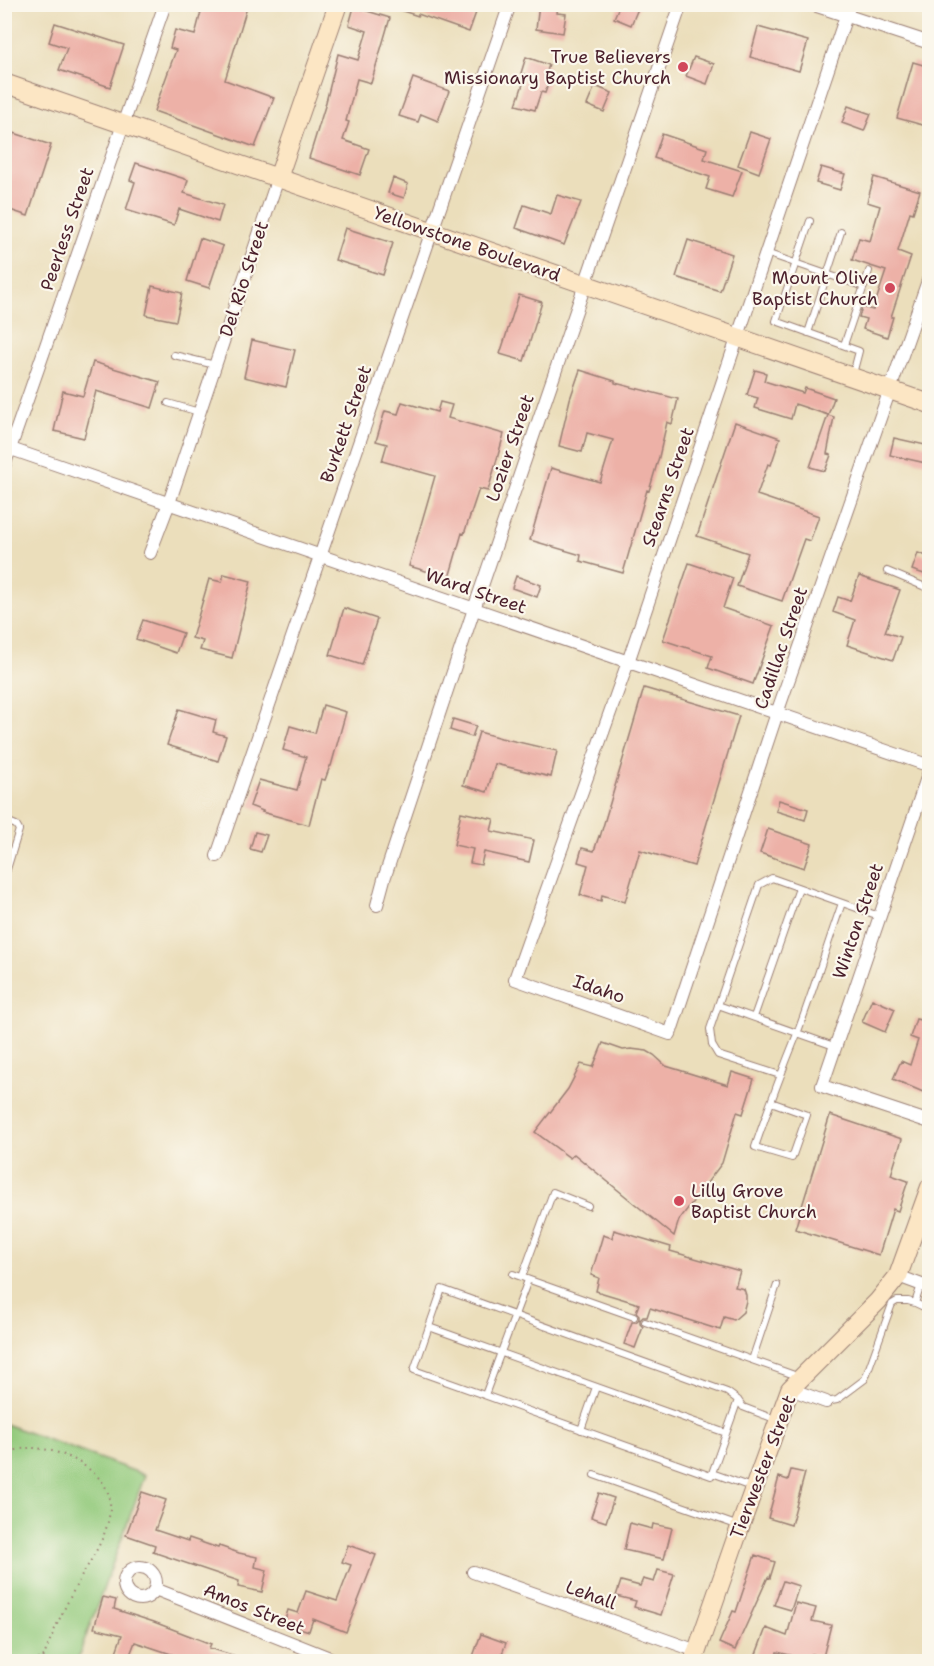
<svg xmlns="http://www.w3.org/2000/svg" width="934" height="1666" font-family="'Shantell Sans',sans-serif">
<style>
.green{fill:#94cb7e;stroke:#6f7554;stroke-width:1.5}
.building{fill:#edb1a7}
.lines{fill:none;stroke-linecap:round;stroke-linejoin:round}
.lane-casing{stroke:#9a7e73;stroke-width:8}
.street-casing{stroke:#9a7e73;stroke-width:14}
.secondary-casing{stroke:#9a7e73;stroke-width:20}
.path{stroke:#9a7e73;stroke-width:2;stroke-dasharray:1.5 4.5;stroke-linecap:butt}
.lane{stroke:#fff;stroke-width:6}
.street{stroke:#fff;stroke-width:12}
.secondary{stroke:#fce6c4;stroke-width:18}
.poi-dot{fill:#d1495b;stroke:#fbf7ec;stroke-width:2}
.labels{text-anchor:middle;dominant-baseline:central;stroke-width:4.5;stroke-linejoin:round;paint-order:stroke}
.poi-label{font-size:18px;fill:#4a1f2b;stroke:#fbf7ec;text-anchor:end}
.street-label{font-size:18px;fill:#4a1f2b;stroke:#fbf7ec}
</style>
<rect width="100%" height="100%" fill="#fbf7ec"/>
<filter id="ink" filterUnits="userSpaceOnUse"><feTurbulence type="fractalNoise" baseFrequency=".0167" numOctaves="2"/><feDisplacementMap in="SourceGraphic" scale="12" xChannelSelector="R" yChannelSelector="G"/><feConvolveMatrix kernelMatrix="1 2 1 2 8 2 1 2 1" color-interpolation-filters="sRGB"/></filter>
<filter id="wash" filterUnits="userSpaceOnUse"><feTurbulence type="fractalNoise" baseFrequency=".008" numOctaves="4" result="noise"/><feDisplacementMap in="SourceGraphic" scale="24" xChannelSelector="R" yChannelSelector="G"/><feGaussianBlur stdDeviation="1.35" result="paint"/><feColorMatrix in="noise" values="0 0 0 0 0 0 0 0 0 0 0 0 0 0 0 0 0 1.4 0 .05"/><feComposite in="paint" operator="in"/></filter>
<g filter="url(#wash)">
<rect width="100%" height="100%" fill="#ebdebb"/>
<path class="green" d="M5,1424L145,1475L77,1661H5Z"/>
<g id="blocks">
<path class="building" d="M203,4H248L225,80L274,98L255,147L154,111L176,50L170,48L175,30L195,35Z
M390,4H479L469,32L418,14V16L390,7Z
M539,4H558L557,13L566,14L563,33L536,29Z
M620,4H640L631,25L614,18Z
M354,7L390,18L371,83L357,79L346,121L349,122L343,140L369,149L360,175L309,158L325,106L338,54L358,60L367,31L349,25Z
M55,23L124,45L110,87L59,70L67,48L49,42Z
M758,27L808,41L799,71L750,57Z
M526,57L549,65L545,77L550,79L545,93L541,92L535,110L516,105L526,75L521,73Z
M694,57L714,64L707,84L686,76Z
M913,62L930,67V127L897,118Z
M413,78L449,91L438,121L421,114L418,122L399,116Z
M595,86L612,93L604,112L587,105Z
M848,106L871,114L864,131L842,123Z
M750,132L771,139L759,173L738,165Z
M14,133L51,145L28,216L4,208V163Z
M662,134L707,149L704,159L742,171L732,197L706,189L710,177L654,158Z
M136,163L188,180L184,193L223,205L218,222L179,209L174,225L126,210L135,182L130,180Z
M821,167L845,174L840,190L816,183Z
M874,177L920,191L913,213L910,212L898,251L911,256L891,317H893L887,337L863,329L866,319L859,317L862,307L873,310L886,271L852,260L859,238L870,241L880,206L867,202Z
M393,178L408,184L404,198L388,193Z
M557,195L581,202L564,245L516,228L524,205L551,214Z
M345,228L393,243L383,275L335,260Z
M200,238L223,246L209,288L187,281Z
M688,240L732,254L720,291L676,277Z
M152,286L182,293L176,321L146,315Z
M519,295L542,302L524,361L500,354Z
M252,340L295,350L286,387L244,377Z
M93,362L160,382L152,408L96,391L84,438L54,431L63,391L83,396Z
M580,370L615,381V383L678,399L672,424L667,422L659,457L649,491L647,490L623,573L580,561L581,555L530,540L551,468L600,482L613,440L587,433L582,452L559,446L570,399Z
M755,370L766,373L764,381L803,393L805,388L834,398L828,415L834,417L827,454L831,455L825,471L810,467L828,415L795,404L791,419L755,408L758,398L747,395Z
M402,402L437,412L440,402L452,405L448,418L504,434L488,491L479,489L464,534L462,533L449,578L409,566L435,476L382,461L387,444L376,441L385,411L398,414Z
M735,422L780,438L771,465L768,464L757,495L819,516L810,541L804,539L782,601L737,586L748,553L697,536Z
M894,438L930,446V464L890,455Z
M918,553L930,557V576L912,570Z
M689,563L733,578L723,608L774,626L753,684L708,668L712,656L663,640Z
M224,574L251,581L232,658L200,650L203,641L192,638L209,579L222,582Z
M516,576L541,585L537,597L512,588Z
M859,576L900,590L885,632L901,637L893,660L847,645L855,620L833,612L838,597L850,601Z
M344,608L377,619L362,665L330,655Z
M143,620L183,633L176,653L136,639Z
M644,688L739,716L694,866L640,850L625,902L602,895L601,901L580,895L588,865L578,862L582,848L594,851L599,836L600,837Z
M323,705L346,712L331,766H330L325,780L321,779L309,825L262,812L263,811L250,806L259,780L297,790L306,757L283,750L290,726L315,733Z
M179,709L216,720L213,732L226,736L218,761L167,745Z
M453,719L476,726L472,737L450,730Z
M479,732L501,738L557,751L551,777L495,764L487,792L463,785Z
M779,800L808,809L805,820L776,811Z
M461,812L494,819L491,831L534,840L529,862L484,852L481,865L470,863L473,849L454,845Z
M768,829L812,844L804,868L760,853Z
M255,832L267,835L261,852L250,849Z
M872,999L895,1009L885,1032L862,1022Z
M927,1012L930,1013V1079L923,1092L893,1079L901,1061L910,1065L918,1040L910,1037L916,1019L924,1021Z
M603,1043L623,1050L631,1049L647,1051L654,1055L666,1066L728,1085L732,1072L754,1079L743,1114L737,1112L722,1163L679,1220L674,1236L574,1154L570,1158L535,1132L568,1089L581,1064L593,1067Z
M830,1115L902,1139L891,1175L908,1181L898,1211L893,1209L879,1255L795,1229Z
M614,1230L671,1247L670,1251L740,1271L735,1287L744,1289L746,1295V1301L743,1312L734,1320L724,1317L720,1330L650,1308L647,1317H643L640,1320V1324L643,1327L635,1348L624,1344L632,1322H636L639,1319V1315L636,1312L639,1304L596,1291L599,1278L591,1275L603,1235L612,1238Z
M791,1470L805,1473L791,1525L768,1518L779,1477L788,1480Z
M142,1492L166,1500L155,1530L188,1541L189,1538L218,1548L219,1546L239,1553L257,1557L255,1567L267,1570L262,1592L238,1587L239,1581L153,1552L155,1545L126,1535Z
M599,1493L614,1498L606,1522L591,1517Z
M630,1523L652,1529L653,1524L672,1528L664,1559L624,1550Z
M348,1545L376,1555L346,1632L313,1619L309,1631L284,1623L288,1610L298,1613L306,1591L337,1601L351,1565L342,1562Z
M755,1555L775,1562L770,1578L768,1577L735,1650L719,1643L733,1611L736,1612Z
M658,1570L674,1574L661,1615L634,1607L636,1601L616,1596L621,1581L640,1586L643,1579L654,1582Z
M783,1581L799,1586L791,1610L774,1605Z
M103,1597L116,1600L114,1609L154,1622L211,1644L209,1648L246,1659V1662H195L135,1642L128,1660L115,1655L122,1635L94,1628Z
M796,1603L816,1608L812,1621L831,1625L823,1657L812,1654L810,1660L777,1652L774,1662H753L766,1628L787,1636Z
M481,1634L506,1643L499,1662H471Z"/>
</g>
</g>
<g filter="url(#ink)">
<use href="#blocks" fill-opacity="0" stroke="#9a7e73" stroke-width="1.5"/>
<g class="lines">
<defs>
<path id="lane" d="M810,221L776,321L859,351L853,374
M766,253L864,287
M808,333L841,232
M844,345L869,271
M174,355L215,365
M168,403L199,412
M887,571L930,589
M4,820L16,825L19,830L4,879
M718,1005L834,1046
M754,1017L799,888
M780,1075L718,1055L712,1045L710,1029L759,885L772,878L879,916
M771,1102L807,1115L792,1158L755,1147C768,1109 782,1071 797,1034C813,991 827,946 842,903
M513,1274L634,1317
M522,1277L553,1192L588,1206
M921,1285L915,1303L930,1310
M645,1322L800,1377
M429,1327L726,1433
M752,1360L777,1285
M485,1395L528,1280
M738,1400L711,1476L414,1370L442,1289L727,1392L738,1400L743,1407L777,1420
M826,1402L837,1400L865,1379L892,1304L897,1301H908L915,1303
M581,1430L596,1387
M712,1473L751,1487
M594,1475L739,1526"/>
<path id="street" d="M811,4L930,43
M850,4L628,662L515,979L670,1034L777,713L930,275
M11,449L930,766
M4,466L165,4
M150,553L169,503L278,178
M930,769L822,1086L930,1122
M217,856L510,4
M377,905L384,879L474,609L681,4
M898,1276L930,1288
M790,1389L826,1402
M124 1583a16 16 0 1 1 32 0a16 16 0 1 1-32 0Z
M473,1572L697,1651
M155,1589L340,1662"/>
<path id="secondary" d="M4,83L930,404
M278,178L338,4
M693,1662L740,1527L790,1389L878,1301L898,1276L930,1187"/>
</defs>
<use href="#lane" class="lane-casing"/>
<use href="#street" class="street-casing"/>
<use href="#secondary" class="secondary-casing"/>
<path class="path" d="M4,1453C12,1451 20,1449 27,1448C44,1447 66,1454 80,1463C94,1472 108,1483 110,1501C112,1532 90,1560 76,1586C63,1611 51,1635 42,1662
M4,1661L9,1647
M32,1662L44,1656"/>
<use href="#lane" class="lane"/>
<use href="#street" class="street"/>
<use href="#secondary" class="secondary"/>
</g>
</g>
<g class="poi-dot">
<circle cx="683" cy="67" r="6"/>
<circle cx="890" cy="288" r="6"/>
<circle cx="679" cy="1201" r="6"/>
</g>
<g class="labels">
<g class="poi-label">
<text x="671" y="57">True Believers<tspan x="671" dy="21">Missionary Baptist Church</tspan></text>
<text x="878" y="278">Mount Olive<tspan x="878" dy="21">Baptist Church</tspan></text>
<text x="691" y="1191" text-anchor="start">Lilly Grove<tspan x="691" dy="21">Baptist Church</tspan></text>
</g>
<g class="street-label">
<text transform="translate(67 229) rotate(-71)">Peerless Street</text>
<text transform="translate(467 244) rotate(19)">Yellowstone Boulevard</text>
<text transform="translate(244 279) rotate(-72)">Del Rio Street</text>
<text transform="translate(346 424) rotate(-71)">Burkett Street</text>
<text transform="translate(510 448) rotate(-71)">Lozier Street</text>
<text transform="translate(668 487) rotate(-71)">Stearns Street</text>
<text transform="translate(476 591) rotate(19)">Ward Street</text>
<text transform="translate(781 648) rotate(-71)">Cadillac Street</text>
<text transform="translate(858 921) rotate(-71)">Winton Street</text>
<text transform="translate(599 989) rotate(19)">Idaho</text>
<text transform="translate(763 1467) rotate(-69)">Tierwester Street</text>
<text transform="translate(591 1595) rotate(20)">Lehall</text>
<text transform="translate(254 1609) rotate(22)">Amos Street</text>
</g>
</g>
<rect width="934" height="1666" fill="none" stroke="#fbf7ec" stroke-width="24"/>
</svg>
